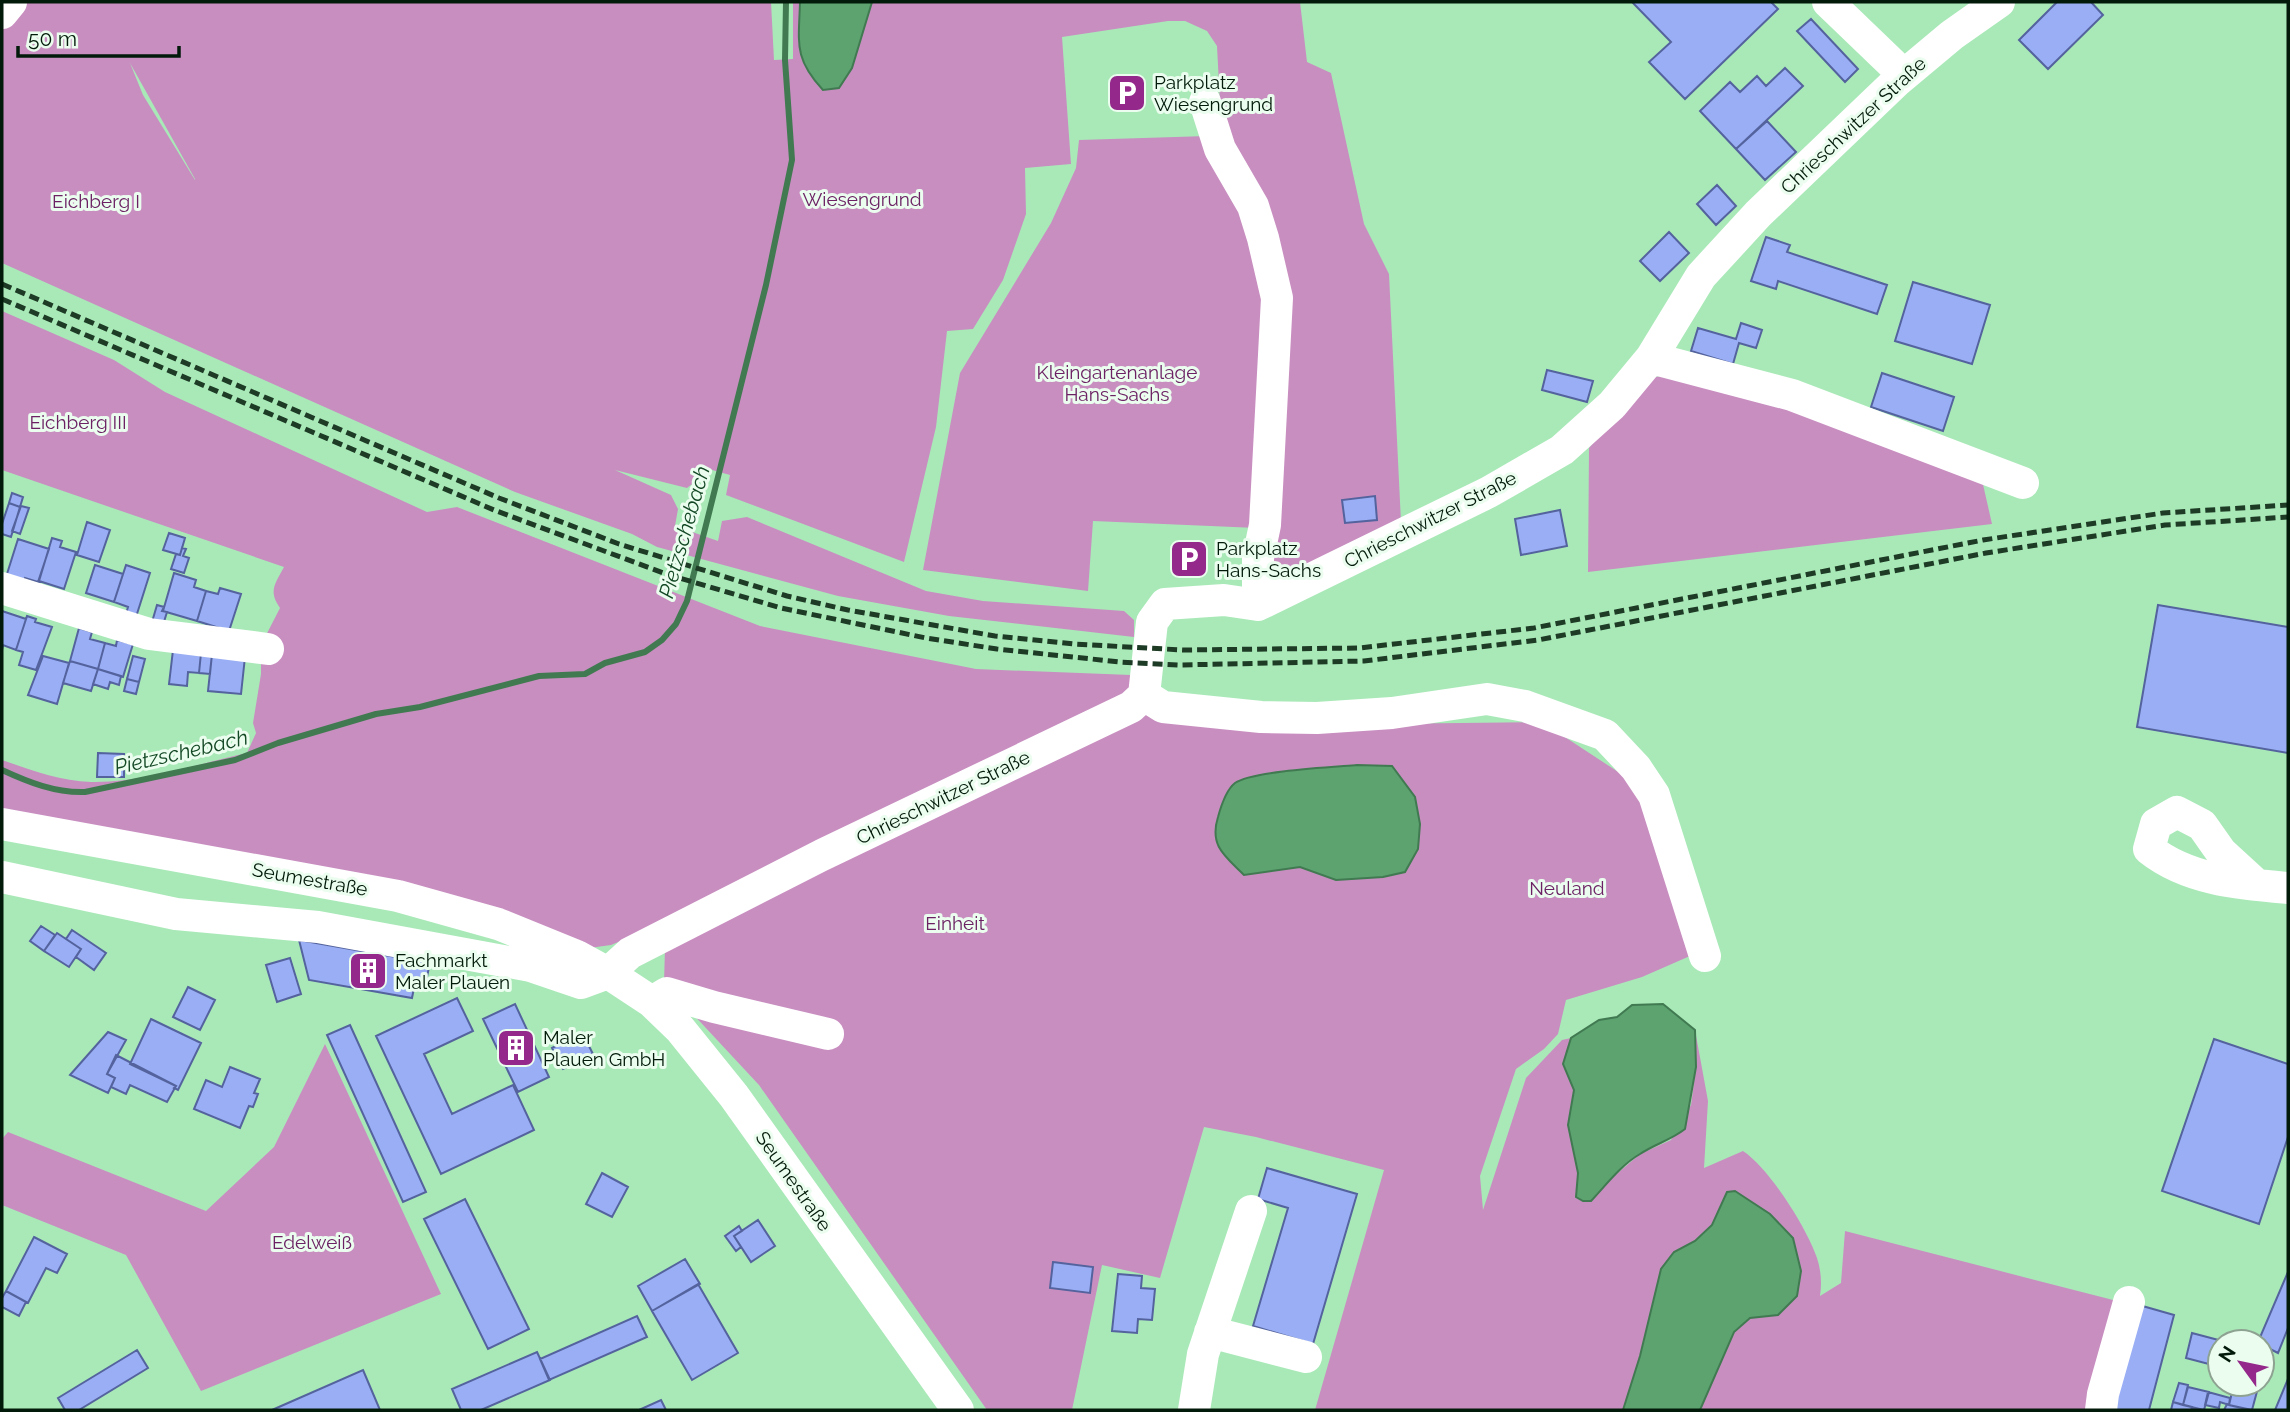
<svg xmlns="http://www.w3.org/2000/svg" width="2290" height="1412" font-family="Raleway,sans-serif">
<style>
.green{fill:#c88ec0;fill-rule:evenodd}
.water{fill:#5ca370;stroke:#417a51;stroke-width:2}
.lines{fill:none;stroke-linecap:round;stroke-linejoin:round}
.stream{stroke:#417a51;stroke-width:6}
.building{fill:#99aef5;stroke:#54639d;stroke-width:2}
.minor{stroke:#fff;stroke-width:32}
.rail{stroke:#1d3b25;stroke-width:5;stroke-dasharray:10 5;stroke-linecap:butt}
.labels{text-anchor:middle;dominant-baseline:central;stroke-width:6;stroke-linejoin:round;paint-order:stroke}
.poi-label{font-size:19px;fill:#021a09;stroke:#ebfdee;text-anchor:start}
.street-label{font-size:19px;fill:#021a09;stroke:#ebfdee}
.park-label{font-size:19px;fill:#6b2164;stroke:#ebfdee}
.water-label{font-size:21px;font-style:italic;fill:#134825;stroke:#ebfdee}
</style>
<rect width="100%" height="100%" fill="#a9e9b8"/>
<path class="green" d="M2,2H771L774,60L793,59V2H1300L1307,62L1331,73L1364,224L1389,274L1401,522L1277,580L1270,578L1282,295L1221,122L1217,46L1207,31L1185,21H1168L1062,37L1071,164L1025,168L1026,214L1003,280L973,329L947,331L936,427L904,562L726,495L730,475L705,468L701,477L687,488L615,470L671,495L678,509L675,526L718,541L722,521L747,517L926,591L983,601L1124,611L1134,620V637L949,616L838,596L657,547L632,534L515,492L2,263ZM130,63L195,179V180L143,95Z
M1207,136L1254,243L1266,307L1257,528L1093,521L1088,591L923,570L960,373L1051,223L1076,168L1079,140Z
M2,311L114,360L165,392L427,512L457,507L760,626L976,669L1131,675V690L1374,724L1542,722L1635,783L1690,956L1642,977L1566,1000L1558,1034L1544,1049L1516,1069L1480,1176L1483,1210L1526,1078L1562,1040L1571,1038L1563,1064L1574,1090L1568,1125L1578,1173L1576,1197L1583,1201H1591L1613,1177L1640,1154L1671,1140L1691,1105L1696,1067L1695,1030L1708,1101L1704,1168L1743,1151C1769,1168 1807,1228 1817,1258C1821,1270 1822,1283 1820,1296L1841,1283L1845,1231L2117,1301L2090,1410H1700L1734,1332L1750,1318L1778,1315L1727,1192L1712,1225L1695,1241L1674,1252L1661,1269L1640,1356L1623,1410H1315L1384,1170L1256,1137L1204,1127L1160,1278L1102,1265L1072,1410H987L759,1085L664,983L665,948L642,932L611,945L582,949L2,812V760C31,770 60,781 91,782C143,783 197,764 247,753L256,733L253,723L261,674V645L280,608C268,591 275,584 284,567L2,470ZM1357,765L1336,880L1300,867L1235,783L1270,773Z
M1669,375L1839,421L1982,480L1992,524L1588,572L1589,448L1648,378Z
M325,1044L441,1294L201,1391L126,1255L2,1205V1139L8,1132L206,1211L274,1147Z"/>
<path class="water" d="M800,2H872L852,68L839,88L823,90C793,58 799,42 800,2Z
M1357,765L1392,766L1415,797L1420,824L1418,849L1405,872L1383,877L1336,880L1300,867L1244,875C1225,856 1209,846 1218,817C1221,806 1226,790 1235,783C1252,771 1333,767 1357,765Z
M1663,1004L1695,1030L1696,1067L1685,1129C1671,1140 1655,1144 1640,1154C1621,1165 1606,1185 1591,1201H1583L1576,1197L1578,1173L1568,1125L1574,1090L1563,1064L1571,1038L1599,1020L1617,1017L1632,1005Z
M1735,1191L1770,1214L1793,1238L1801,1271L1797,1296L1778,1315L1750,1318L1734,1332L1700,1410H1623L1640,1356L1661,1269L1674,1252L1695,1241L1712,1225L1727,1192Z"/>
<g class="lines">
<path class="stream" d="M2,770C28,782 55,793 85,792L235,760L278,743L376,714L420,707L539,676L585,674L605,663L645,652L662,640L676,624L687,601L766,285L792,160L785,60L786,2"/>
</g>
<path class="building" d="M1632,2H1771L1778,9L1685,99L1649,62L1671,42Z
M2057,2H2091L2103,15L2048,69L2019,40Z
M1811,19L1858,69L1845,82L1797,31Z
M1785,68L1803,86L1736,149L1700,111L1730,82L1740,92L1757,76L1766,86Z
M1767,121L1796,152L1765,180L1736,149Z
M1717,185L1736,206L1716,225L1697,204Z
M1669,232L1689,253L1660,281L1640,261Z
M1766,237L1790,245L1787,252L1887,285L1877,314L1778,281L1776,289L1751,281Z
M1913,282L1990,305L1972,364L1895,341Z
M1741,323L1762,330L1756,348L1739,343L1733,364L1691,351L1698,328L1736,339Z
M1547,370L1593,381L1587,402L1542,390Z
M1882,373L1954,397L1943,431L1871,407Z
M12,493L23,497L20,507L9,503Z
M1375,496L1377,520L1345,523L1342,500Z
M9,503L20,507L11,537L2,534V524Z
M21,506L29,508L20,534L12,531Z
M1560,510L1567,546L1521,555L1515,519Z
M87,522L110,530L99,562L77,555Z
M169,533L185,538L180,555L163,550Z
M52,538L62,541L60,547L76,552L64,589L39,581Z
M18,539L49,549L38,582L25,578L24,582L6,577Z
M182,548L186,549L183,556L189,558L184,573L171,569L176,554L180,555Z
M95,565L123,574L114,602L86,593Z
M126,565L150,573L136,617L126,614L128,607L114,602Z
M174,573L196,580L194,587L206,591L197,621L163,611Z
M220,588L241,594L229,631L197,621L206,591L218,594Z
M157,605L164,607L162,611L167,612L163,625L152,622Z
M2158,605L2288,627V753L2137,727Z
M2,611L26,619L16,650L3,645L2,650Z
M27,616L36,619L35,622L52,627L36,670L19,665L23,652L16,650Z
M79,628L92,632L90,639L105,643L98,669L70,661Z
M117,640L133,644L123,677L98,669L105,643L116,646Z
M173,650L201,653L199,673L188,672L187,686L169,684Z
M201,653L212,654L210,674L199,673Z
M212,654L245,657L241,694L208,691Z
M43,656L69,663L57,704L28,695Z
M133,656L145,659L139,682L127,679Z
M70,661L98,669L91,691L63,683Z
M98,669L121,676L119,685L110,682L108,689L93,684Z
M127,679L139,682L136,694L124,691Z
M98,753L124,754V777H97Z
M41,926L55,935L44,951L30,941Z
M72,930L106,953L94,970L76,957L81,949L66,939Z
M57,933L81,949L69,967L44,951Z
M299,940L430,963L424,990L414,988L412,998L309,980Z
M290,958L301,994L277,1002L266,965Z
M188,987L215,1000L200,1030L173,1017Z
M457,998L473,1031L424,1054L452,1114L513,1085L534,1130L441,1174L376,1036Z
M515,1004L549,1077L518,1092L483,1019Z
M151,1019L201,1043L178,1090L174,1088L176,1086L130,1064Z
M350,1025L426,1192L403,1202L327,1035Z
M108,1032L126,1040L107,1074L115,1078L108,1093L70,1075Z
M582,1032L593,1054L563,1069L552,1048Z
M2214,1039L2288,1064V1137L2259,1224L2162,1191Z
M116,1055L176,1086L167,1102L130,1085L126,1094L111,1087L115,1078L107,1074Z
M230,1067L260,1079L254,1093L258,1094L253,1107L249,1106L240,1128L194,1109L206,1080L222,1087Z
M1267,1168L1357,1194L1313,1344L1253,1326L1288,1208L1258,1199Z
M602,1173L628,1187L612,1217L586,1204Z
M465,1199L529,1329L488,1349L424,1219Z
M758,1220L775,1246L751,1262L734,1236Z
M739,1226L742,1231L734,1236L741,1247L736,1251L725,1236Z
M34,1237L67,1254L57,1273L46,1268L28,1303L6,1291Z
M685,1259L700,1284L652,1311L638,1286Z
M1053,1262L1093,1267L1090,1293L1050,1288Z
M2288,1272V1328L2278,1353L2262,1345V1342H2258Z
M1118,1274L1142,1276L1141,1288L1155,1289L1152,1320L1138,1319L1137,1333L1112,1331Z
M698,1284L738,1353L692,1380L652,1311Z
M6,1291L26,1302L19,1316L2,1307V1298Z
M2139,1305L2174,1315L2149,1410H2111Z
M637,1316L647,1337L549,1380L540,1359Z
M2192,1333L2226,1342H2220V1367L2186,1358Z
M2262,1345L2268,1347L2263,1371H2262Z
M137,1350L148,1368L79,1410H65L58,1398Z
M537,1352L550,1380L481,1410H461L452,1389Z
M363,1370L380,1410H272Z
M2288,1379V1410H2275Z
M2179,1383L2188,1385L2183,1405L2173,1402Z
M2234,1384H2259L2252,1410L2229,1405Z
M2188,1387L2209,1392L2204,1410L2183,1405Z
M2208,1392L2230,1398L2229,1405L2220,1402L2219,1408L2205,1405Z
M661,1400L666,1410H639Z
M2173,1402L2192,1407L2191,1410H2171Z
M2227,1404L2229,1405L2250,1410H2224Z"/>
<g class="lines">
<path class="minor" d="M1828,2L1904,75
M2,13L11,2
M1205,102L1220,149L1253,206L1263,238L1277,298L1265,525L1258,558V605
M1651,358L1792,395L2023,483
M2,588L149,634L268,649
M1144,695L1163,707L1261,717L1317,718L1392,713L1487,699L1525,706L1605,735L1636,768L1654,795L1705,956
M2,824L398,896L498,924L577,956L608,973L652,1002L680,1029L734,1096L958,1410
M2,877L176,914L318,927L531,966L581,983L608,973L630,953L822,855L1131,707L1144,695L1152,622L1165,604L1224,600L1258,605L1489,492L1562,450L1612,405L1651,358L1701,276L1758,214L1897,81L1952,35L1999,2
M2257,885L2221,852L2202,825L2177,812L2156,824L2149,849C2188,880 2240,884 2288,888
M652,1002L667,993L714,1007L828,1034
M1210,1332L1306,1357
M1194,1410L1203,1354L1251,1211
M2101,1410L2103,1394L2129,1302"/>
<path class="rail" d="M2,284L499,498L619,544L787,596L848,610L995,636L1074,644L1183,650L1359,648L1534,628L1983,540L2163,513L2288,505
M2,299L494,510L666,574L781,608L926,638L997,649L1120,662L1179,665L1364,661L1538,640L1986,553L2165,525L2288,517"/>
</g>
<defs>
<symbol id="parking-square" viewBox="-11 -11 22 22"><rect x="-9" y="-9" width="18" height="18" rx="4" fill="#94288b" stroke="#ebfdee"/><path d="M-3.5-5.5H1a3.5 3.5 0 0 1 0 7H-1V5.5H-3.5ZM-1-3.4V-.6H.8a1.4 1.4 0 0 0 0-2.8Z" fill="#fff"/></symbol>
<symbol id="building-square" viewBox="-11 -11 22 22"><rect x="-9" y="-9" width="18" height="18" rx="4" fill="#94288b" stroke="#ebfdee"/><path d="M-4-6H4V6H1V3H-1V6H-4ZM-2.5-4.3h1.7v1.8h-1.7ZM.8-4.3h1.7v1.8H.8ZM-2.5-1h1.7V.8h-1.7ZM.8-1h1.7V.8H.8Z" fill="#fff"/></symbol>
</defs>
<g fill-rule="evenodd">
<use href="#parking-square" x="1105" y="71" width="44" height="44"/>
<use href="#parking-square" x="1167" y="537" width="44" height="44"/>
<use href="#building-square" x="346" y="949" width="44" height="44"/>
<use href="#building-square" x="494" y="1026" width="44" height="44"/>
</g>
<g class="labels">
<g class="poi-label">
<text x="1154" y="82">Parkplatz<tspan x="1154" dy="22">Wiesengrund</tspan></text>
<text x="1216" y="548">Parkplatz<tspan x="1216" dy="22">Hans-Sachs</tspan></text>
<text x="395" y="960">Fachmarkt<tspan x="395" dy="22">Maler Plauen</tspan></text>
<text x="543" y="1037">Maler<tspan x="543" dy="22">Plauen GmbH</tspan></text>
</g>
<g class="street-label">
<text transform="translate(1853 125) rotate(-43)">Chrieschwitzer Straße</text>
<text transform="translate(1430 519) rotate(-27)">Chrieschwitzer Straße</text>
<text transform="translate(943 797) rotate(-26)">Chrieschwitzer Straße</text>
<text transform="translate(310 879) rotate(10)">Seumestraße</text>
<text transform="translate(794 1181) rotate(55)">Seumestraße</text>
</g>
<g class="park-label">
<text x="862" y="199">Wiesengrund</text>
<text x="96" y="201">Eichberg I</text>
<text x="1117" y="372">Kleingartenanlage<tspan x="1117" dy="22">Hans-Sachs</tspan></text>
<text x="78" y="422">Eichberg III</text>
<text x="1567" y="888">Neuland</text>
<text x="955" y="923">Einheit</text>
<text x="312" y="1242">Edelweiß</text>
</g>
<g class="water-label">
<text transform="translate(684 532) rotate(-74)">Pietzschebach</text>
<text transform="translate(181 752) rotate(-13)">Pietzschebach</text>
</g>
</g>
<rect width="2290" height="1412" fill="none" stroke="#021a09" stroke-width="7"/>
<g transform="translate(2241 1363) rotate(303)"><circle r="33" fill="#ebfdee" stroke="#8ea292" stroke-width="2"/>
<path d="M0-5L12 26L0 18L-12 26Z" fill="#94288b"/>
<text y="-10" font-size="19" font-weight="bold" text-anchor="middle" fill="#021a09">N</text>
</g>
<path d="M18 46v10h161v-10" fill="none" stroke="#021a09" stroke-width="3.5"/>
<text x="28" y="46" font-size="21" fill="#021a09" stroke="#ebfdee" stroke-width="5" paint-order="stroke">50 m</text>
</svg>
